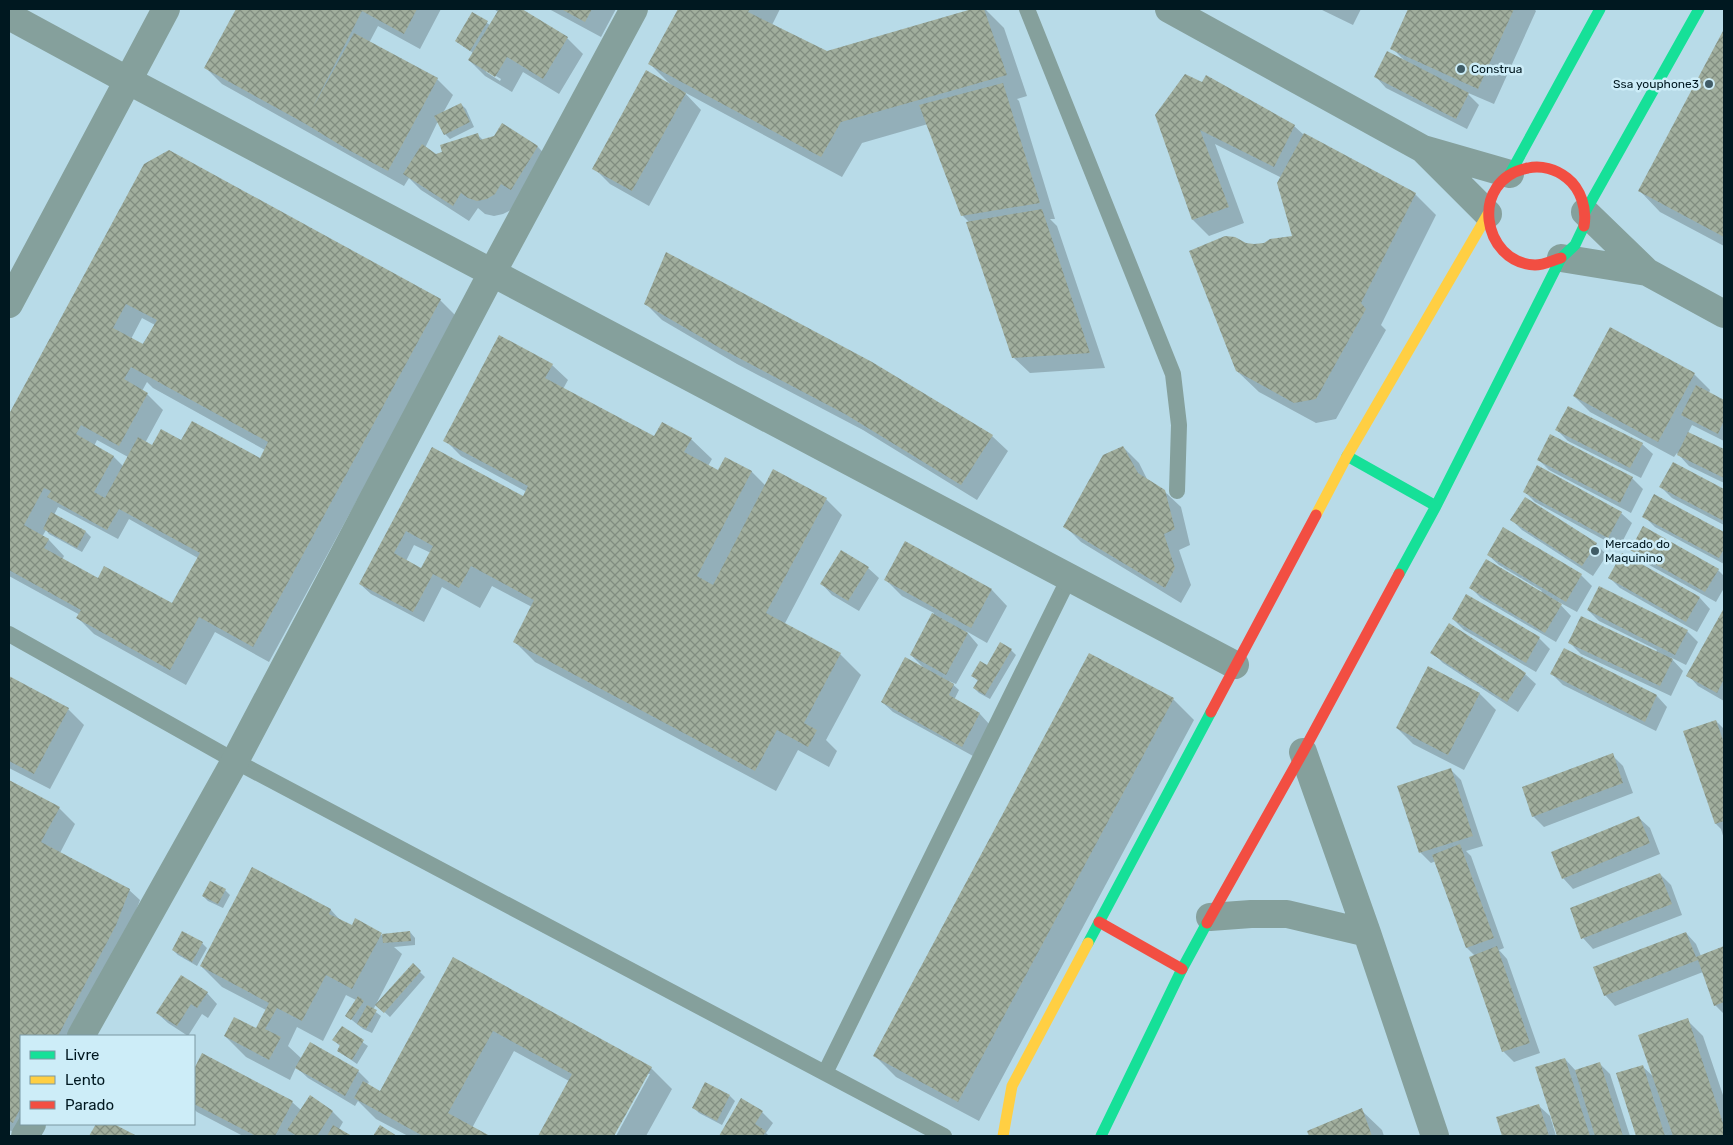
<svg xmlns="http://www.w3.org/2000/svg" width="1733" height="1145" font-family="Rubik,sans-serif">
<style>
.shadow{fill:#0003;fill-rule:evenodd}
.building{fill:url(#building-cross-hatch);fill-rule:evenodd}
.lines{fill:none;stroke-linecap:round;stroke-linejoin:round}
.lane{stroke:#85a09c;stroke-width:16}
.street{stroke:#85a09c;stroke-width:28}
.fast{stroke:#16e098;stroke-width:11}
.slow{stroke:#ffcf43;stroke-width:11}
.jam{stroke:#f24e42;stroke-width:11}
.poi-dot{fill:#405c66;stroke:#cdedf8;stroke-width:2}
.labels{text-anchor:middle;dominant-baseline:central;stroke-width:5;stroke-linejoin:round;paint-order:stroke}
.poi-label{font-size:12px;fill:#001820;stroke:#cdedf8;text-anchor:start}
</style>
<defs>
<pattern id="building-cross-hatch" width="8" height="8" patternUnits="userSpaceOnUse" patternTransform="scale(1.25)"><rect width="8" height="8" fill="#a1ae9d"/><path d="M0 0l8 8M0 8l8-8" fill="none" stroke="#818d80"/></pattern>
</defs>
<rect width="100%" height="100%" fill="#b8dbe8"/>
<path class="shadow" d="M237,9H441L420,49L378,26L369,43L437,79L453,95L443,113L461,104L466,109L474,127L450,139L445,134L438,121L425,148L436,155L477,134L483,140L495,137L502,124L538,147L553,163L511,210L503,214L494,216L485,214L478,208L469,221L421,190L409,178L404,186L222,84L206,68Z
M494,9H519L567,38L583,54L559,94L523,72L512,92L485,76L469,60L473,53L456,41L473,14L490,25L498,12ZM486,70L501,79L500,81L486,72Z
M549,9H616L601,37Z
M679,9H780L772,25L826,52L976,9H985L1004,28L1027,96L1017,99L1019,101L1055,219H1050L1057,226L1105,368L1030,373L1013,357L970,223L962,215L928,124L862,143L842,177L684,92L701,110L649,206L610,184L594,168L671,85L650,64Z
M1320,9H1361L1353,25Z
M1410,9H1534L1536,11L1494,104L1466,92L1479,105L1467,129L1386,88L1376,77L1404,60L1392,48Z
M1724,32V246L1660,212L1640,191Z
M1156,115L1294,126L1304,135L1415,194L1436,215L1381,325L1386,330L1336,419L1316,423L1259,392L1237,371L1246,244L1254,245L1294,237L1282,178L1215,144L1244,223L1209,236L1193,220Z
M145,165L440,300L456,316L362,503L357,500L269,662L215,632L186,685L94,634L78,618L80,615L9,576V417ZM142,318L155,325L142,345L131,339ZM147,382L153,388L265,450L260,460L182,442L153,447L145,443L163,410L147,394L142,391ZM97,440L128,457L123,466L114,457L94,446ZM58,507L118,539L129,519L198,558L173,605L99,580L62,560L64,556L49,540L42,537L46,530L49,534L82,552L91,537L86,532L54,515Z
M646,304L992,436L1008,451L977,500L863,430L737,364L662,320Z
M552,365L568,380L563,389L655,438L691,439L712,459L708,466L719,472L726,458L752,472L766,486L826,499L842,515L784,625L840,654L861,675L826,740L837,751L829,767L798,750L776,791L535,662L514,641L532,607L492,586L480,608L442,587L424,622L371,594L360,584L432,448L524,498L527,492L461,456L445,440ZM414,545L431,553L422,570L406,561Z
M1694,374L1710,390L1709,393L1724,401V441L1692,425L1688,433L1724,450V483L1689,466L1677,453L1674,457L1590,412L1574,396Z
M1557,430L1642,444L1653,454L1641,478L1568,441Z
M1550,436L1632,478L1643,489L1631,513L1549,470L1538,459Z
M1123,447L1139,463L1148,481L1164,491L1181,507L1190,545L1179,550L1191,585L1181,603L1081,542L1065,526Z
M1673,463L1724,490V525L1672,498L1661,487Z
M1524,491L1621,513L1632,523L1619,548L1535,502Z
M1654,496L1724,534V564L1655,527L1644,516Z
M1525,499L1596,544L1607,555L1593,576L1522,530L1512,520Z
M1504,529L1581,575L1592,586L1577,612L1557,601L1571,616L1556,642L1481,598L1471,588L1540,593L1542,591L1499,565L1488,555Z
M906,543L992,590L1007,606L987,643L966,631L978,645L956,684L949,681L959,690L954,700L980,714L990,725L973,756L893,712L882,702L925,669L911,655L934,613L902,596L886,580Z
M1632,550L1718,570L1724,576V588L1716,602L1642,561Z
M1622,554L1700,598L1710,609L1697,632L1620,588L1610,578Z
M868,568L879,578L859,611L832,595L822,584Z
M1588,610L1687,631L1698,642L1686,665L1670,657L1683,671L1671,696L1581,654L1570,643L1656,652L1657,650L1599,621Z
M1724,611V701L1698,686L1688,675Z
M1453,619L1539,638L1550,649L1536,672L1464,630Z
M1011,650L1016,655L990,699L979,693L974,688L978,681L973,676Z
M1564,650L1657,696L1667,707L1656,731L1563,685L1552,674Z
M1432,652L1525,674L1536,684L1518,712L1443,663Z
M1429,667L1480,694L1496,710L1464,770L1413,744L1397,728Z
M9,678L68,709L84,725L50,789L9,768Z
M1173,699L1194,720L979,1121L896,1077L875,1056Z
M1716,721L1724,729V839L1721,829L1716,824Z
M1612,755L1623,766L1633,793L1544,827L1533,816Z
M1451,770L1461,780L1483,846L1466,851L1471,856L1504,948L1499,950L1507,959L1540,1053L1514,1062L1503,1051L1475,956L1467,948L1436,861L1431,863L1420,852Z
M9,782L59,808L75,824L60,853L129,890L140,900L89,1036H21V1136L9,1130Z
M1639,818L1650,828L1660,854L1573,889L1563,878Z
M253,868L331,910L342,922L352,927L382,935L410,932L415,938V945L394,947L402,954L373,1010L381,1016L372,1033L363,1029L347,1016L356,1000L346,995L323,1041L297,1027L288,1046L302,1059L358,1071L369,1082L367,1085L380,1093L453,959L651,1068L672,1089L646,1136H616L650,1074H647L613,1136H539L569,1081L514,1051L472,1128L487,1136H408L376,1119L358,1101L355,1106L308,1078L296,1067L290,1080L246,1057L225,1036L256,1030L266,1010L222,987L201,966Z
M1660,874L1671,885L1682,915L1593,949L1583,938Z
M225,890L230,895L223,908L208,901L203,896Z
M1686,933L1696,944L1701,956L1724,947V1014L1715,1005L1703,972L1615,1006L1605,995Z
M202,943L207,948L197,966L178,955L173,950Z
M413,965L425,977L390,1017L377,1005Z
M207,993L217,1004L208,1018L202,1014L188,1036L168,1023L157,1013Z
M1687,1020L1703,1036L1724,1098V1136H1637L1617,1074L1642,1066L1655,1078Z
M342,1028L368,1046L357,1064L338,1051L341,1047L334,1040Z
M202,1055L292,1102L301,1110L310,1096L333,1112L343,1122L339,1129L350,1136H243L197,1112L194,1109V1072Z
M1565,1059L1576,1071L1599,1063L1610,1074L1630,1136H1559L1537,1068Z
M730,1096L735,1101L722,1125L699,1113L694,1108Z
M741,1100L762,1112L773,1123L766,1133L769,1136H720Z
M1539,1106L1550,1116L1556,1136H1503L1498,1118Z
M1361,1110L1382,1130L1384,1136H1310L1308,1132Z
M97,1124H111L135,1136H90Z"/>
<path class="building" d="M236,9H417L404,34L362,11L312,109L354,33L438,78L388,171L345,148L304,123L204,68Z
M499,9H522L568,37L543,79L507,57L495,77L468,60Z
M561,9H592L585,22Z
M678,9H750L748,12L827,51L972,9H984L1007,75L841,122L821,157L648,64Z
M1408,9H1514L1478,89L1390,49Z
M472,12L488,21L470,51L455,41Z
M1724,29V237L1638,191Z
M1387,51L1469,93L1456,119L1374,77Z
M646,70L686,93L632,191L592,169Z
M1185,74L1202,82L1206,75L1295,125L1274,167L1200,130L1229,207L1192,220L1155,115Z
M1003,83L1040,203L961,216L919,105Z
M461,103L470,122L444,135L434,116Z
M502,123L538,146L511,190L501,184L495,194L487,199L477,201L468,198L461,193L453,206L403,174L422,144L436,154L442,152L440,145L478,133L480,140L494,136Z
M1304,133L1416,193L1361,303L1366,309L1316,399L1294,403L1236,371L1189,251L1225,236L1235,237L1246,243L1254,244L1264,243L1270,239L1292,236L1277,183Z
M169,150L441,299L253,647L199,617L170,670L76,618L81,610L9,570V414L144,164ZM126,304L157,320L143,344L113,328ZM131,367L268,442L260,458L192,421L181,440L161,429L152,445L138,437L105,498L94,492L114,456L76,434L81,425L119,446L148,393L124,379ZM44,488L51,491L47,497L107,530L119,509L200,553L172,603L104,566L98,578L44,548L49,539L24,525Z
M1042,209L1090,353L1012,358L966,222Z
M666,252L872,362L993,435L961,485L845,414L720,348L644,304Z
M1610,327L1695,373L1658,442L1573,396Z
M499,335L553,364L545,378L654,436L662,422L692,438L684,452L718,470L725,457L752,471L697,576L713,585L773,469L827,498L766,613L841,653L804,723L817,730L808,747L777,730L755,771L513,642L534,600L471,566L459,588L433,574L413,612L359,584L432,447L523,496L528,486L443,441ZM406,531L433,546L421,568L394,553Z
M1696,385L1724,400V420L1718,434L1681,415Z
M1568,406L1643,443L1630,468L1555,430Z
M1688,432L1724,449V478L1677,455Z
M1550,434L1633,477L1620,503L1537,460Z
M1123,446L1138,473L1165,490L1175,529L1164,534L1175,568L1165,588L1063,527L1103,455Z
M1673,462L1724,489V521L1659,487Z
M1537,465L1622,512L1608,538L1523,492Z
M1654,494L1724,532V549L1719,558L1642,517Z
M1525,497L1597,543L1582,566L1510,520Z
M51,512L86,531L77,548L43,529Z
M1643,526L1719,569L1705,592L1630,550Z
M1503,527L1582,574L1566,602L1487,555Z
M905,541L992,589L971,628L884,580Z
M841,550L869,567L848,601L820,584Z
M1622,553L1700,597L1686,622L1608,578Z
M1486,559L1562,604L1545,633L1469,588Z
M1599,586L1688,630L1675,655L1587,610Z
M1466,594L1540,637L1526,663L1452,619Z
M1724,608V679L1717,693L1686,676Z
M932,613L968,633L946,675L910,655Z
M1581,616L1673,659L1660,686L1568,643Z
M1449,623L1526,673L1507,702L1430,653Z
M1000,642L1012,649L985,695L973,688L978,680L971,676L980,661L987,665Z
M1564,648L1657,695L1645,722L1550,674Z
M1089,653L1174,698L958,1102L873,1056Z
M905,657L954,684L949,695L980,713L962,747L881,702Z
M1428,666L1480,693L1448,755L1396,728Z
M9,676L69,708L34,774L9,761Z
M1716,720L1724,743V821L1715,824L1683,731Z
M1613,753L1623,783L1532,817L1522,787Z
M1451,768L1473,836L1419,853L1397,786Z
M9,780L60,807L41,842L130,889L116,925L58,1036H21V1107L13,1123L9,1121Z
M1639,816L1650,843L1562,879L1551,852Z
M1460,844L1494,938L1466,948L1432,855Z
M252,867L331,909L329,914L352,925L355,918L382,933L352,989L326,975L302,1021L277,1008L265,1029L281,1037L269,1060L224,1036L234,1017L256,1028L269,1003L200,966Z
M1660,873L1672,904L1581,939L1570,908Z
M210,881L226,889L218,904L202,896Z
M182,931L203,942L192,962L172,950Z
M410,931L411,941L383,943L382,934Z
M1686,932L1696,957L1724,946V1002L1714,1006L1698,960L1604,996L1593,967Z
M1497,946L1530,1043L1502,1052L1469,957Z
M453,957L652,1067L614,1136H538L572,1074L493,1031L448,1113L490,1136H423L354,1098L363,1081L380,1091Z
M413,963L421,971L384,1013L375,1005Z
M181,975L208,992L197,1008L191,1004L177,1026L156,1013Z
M358,996L364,1001L351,1020L345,1016Z
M367,1005L377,1010L366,1029L357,1024Z
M1688,1018L1724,1126V1136H1673L1638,1035Z
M342,1026L364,1040L352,1060L337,1051L340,1045L332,1040Z
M310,1042L359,1070L345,1096L295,1068Z
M202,1053L293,1101L275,1136H256L194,1104V1069Z
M1565,1058L1590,1136H1557L1535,1067Z
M1600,1062L1623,1136H1595L1575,1070Z
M1643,1065L1665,1136H1636L1616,1073Z
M705,1082L730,1095L717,1121L692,1108Z
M310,1095L333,1111L317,1136H297L287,1130Z
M741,1098L763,1111L755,1124L766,1131L763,1136H719Z
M1539,1104L1549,1136H1502L1496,1117Z
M1362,1108L1372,1136H1309L1307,1131Z
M96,1124H114L137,1136H89Z
M333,1125L352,1136H327Z
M380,1125L397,1136H373Z"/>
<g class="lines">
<path class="lane" d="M1027,9L1173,374L1179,425L1177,491
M9,634L235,761L944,1136
M825,1073L1069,578"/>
<path class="street" d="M1169,9L1423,149L1510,174
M9,16L127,80L1235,665
M1424,150L1488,214
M1585,212L1647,272L1724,314
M1561,258L1647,272
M9,304L166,9
M1303,752L1367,933L1435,1136
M1210,917L1251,914H1287L1367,933
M81,1036L235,761L492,273L634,9
M25,1136L32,1124"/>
<path class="fast" d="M1510,174L1600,9
M1585,212L1699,9
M1347,456L1436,506
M1399,574L1436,506L1561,258L1575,245L1584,226
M1088,943L1211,712
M1101,1136L1182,969L1207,923"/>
<path class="slow" d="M1316,515L1347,456L1488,214
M1003,1136L1012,1086L1088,943"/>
<path class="jam" d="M1561,258C1553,260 1544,265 1535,265C1482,263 1468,180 1528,168C1541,165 1556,169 1567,178C1581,189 1587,209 1584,226
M1211,712L1316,515
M1099,922L1182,969
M1207,923L1303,752L1399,574"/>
</g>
<g class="poi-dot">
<circle cx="1461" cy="69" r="5"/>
<circle cx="1709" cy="84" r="5"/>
<circle cx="1595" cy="551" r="5"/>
</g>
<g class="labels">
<g class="poi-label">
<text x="1471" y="69">Construa</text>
<text x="1699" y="84" text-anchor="end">Ssa youphone3</text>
<text x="1605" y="544">Mercado do<tspan x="1605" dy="14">Maquinino</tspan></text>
</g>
</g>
<rect width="1733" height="1145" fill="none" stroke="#001820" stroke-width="20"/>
<rect x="20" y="1035" width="175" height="90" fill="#cdedf8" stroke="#7b98a2"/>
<rect x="30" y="1051" width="25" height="8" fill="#16e098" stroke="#7b98a2"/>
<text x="65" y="1060" font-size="15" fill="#001820">Livre</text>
<rect x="30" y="1076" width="25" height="8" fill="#ffcf43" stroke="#7b98a2"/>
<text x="65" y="1085" font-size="15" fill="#001820">Lento</text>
<rect x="30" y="1101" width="25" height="8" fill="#f24e42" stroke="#7b98a2"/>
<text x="65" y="1110" font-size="15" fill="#001820">Parado</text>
</svg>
